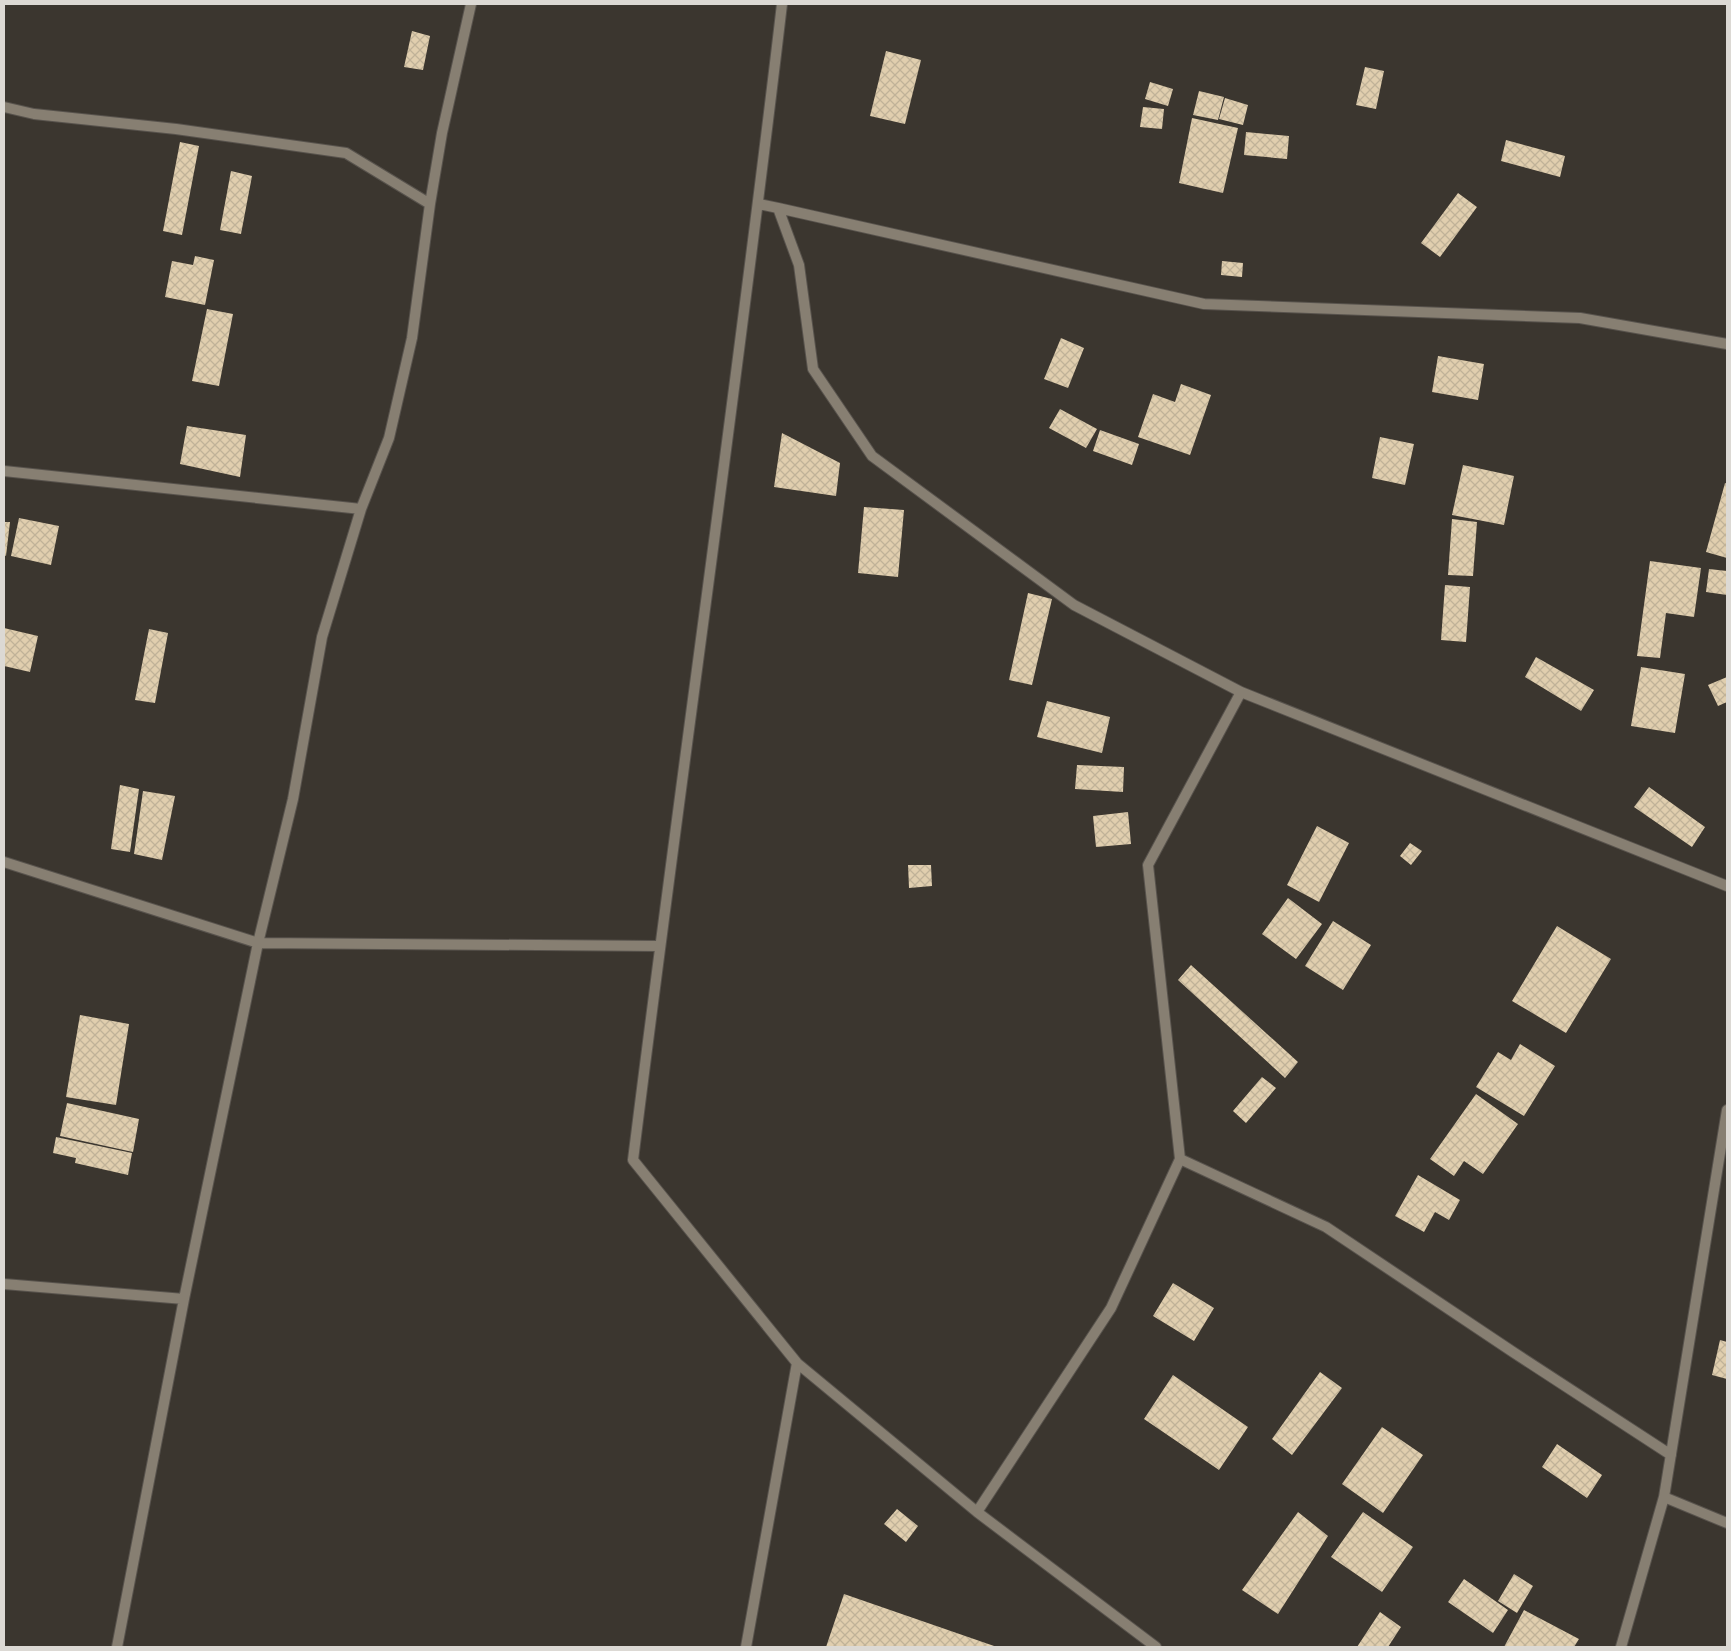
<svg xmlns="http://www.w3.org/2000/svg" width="1731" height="1651" font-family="'Roboto Serif',serif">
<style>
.building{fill:url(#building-cross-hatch)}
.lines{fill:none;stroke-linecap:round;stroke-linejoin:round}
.minor-casing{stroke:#58534d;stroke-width:12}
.minor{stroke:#877f72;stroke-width:10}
</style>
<defs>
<pattern id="building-cross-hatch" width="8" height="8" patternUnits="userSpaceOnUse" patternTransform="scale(1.25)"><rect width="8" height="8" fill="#e0ceae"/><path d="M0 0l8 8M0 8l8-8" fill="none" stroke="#c0b298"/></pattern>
</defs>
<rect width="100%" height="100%" fill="#3b362f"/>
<path class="building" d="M412,31L430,36L423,70L404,67Z
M886,51L921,60L905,124L870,116Z
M1365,67L1384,71L1376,109L1356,105Z
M1150,82L1173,89L1168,106L1145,99Z
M1199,91L1224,97L1218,120L1193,115Z
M1225,98L1248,105L1243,125L1219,119Z
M1143,107L1164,109L1162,129L1140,127Z
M1192,118L1238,128L1223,193L1179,183Z
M1246,132L1289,136L1287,159L1244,155Z
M1506,140L1565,156L1560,177L1501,161Z
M180,142L199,146L182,235L163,231Z
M231,171L252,176L241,234L220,230Z
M1458,193L1477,207L1440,257L1421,243Z
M195,256L214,260L205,305L165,297L172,261L193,265Z
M1222,261L1243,263L1242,277L1221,275Z
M207,309L233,314L219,386L192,381Z
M1061,338L1084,348L1068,388L1044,379Z
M1438,356L1484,364L1478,400L1432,392Z
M1181,384L1211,395L1190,455L1138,437L1153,394L1175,402Z
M1060,409L1097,429L1086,448L1049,428Z
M187,426L246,435L240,477L180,464Z
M1100,430L1139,444L1132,465L1093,451Z
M782,433L840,463L836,496L774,487Z
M1380,437L1414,444L1405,485L1372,478Z
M1463,465L1514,476L1504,525L1452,515Z
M1725,483L1727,484V558L1706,552Z
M864,507L904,510L898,577L858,573Z
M19,518L59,526L51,565L11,556Z
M1452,519L1477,522L1473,576L1448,575Z
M4,522H10L6,556L4,555Z
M1650,561L1701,568L1694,617L1666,613L1660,658L1637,656Z
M1709,569L1727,571V595L1706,592Z
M1445,585L1470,587L1466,642L1441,640Z
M1028,593L1052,599L1032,685L1009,680Z
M4,628L38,636L30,672L4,666Z
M149,629L168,633L155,703L135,700Z
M1536,657L1594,690L1581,711L1525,677Z
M1641,667L1685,674L1675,733L1631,726Z
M1727,677V702L1718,706L1708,685Z
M1047,701L1110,717L1102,753L1037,737Z
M1077,765L1124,767L1123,792L1075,789Z
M120,785L139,789L130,852L111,849Z
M1649,787L1705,827L1692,847L1634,807Z
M143,791L175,796L162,860L134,854Z
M1128,812L1131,844L1096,847L1093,816Z
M1317,826L1349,843L1319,902L1287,885Z
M1410,843L1422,851L1411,865L1400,856Z
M908,865H931L932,886L909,888Z
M1288,898L1322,924L1296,959L1262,934Z
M1333,921L1371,945L1343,990L1305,966Z
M1557,926L1611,959L1566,1033L1512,1001Z
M1191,965L1298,1062L1285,1078L1178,980Z
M80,1015L129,1024L116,1105L66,1097Z
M1520,1044L1555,1066L1524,1116L1476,1087L1498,1052L1511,1060Z
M1262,1077L1276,1088L1246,1123L1233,1111Z
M1476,1094L1518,1124L1483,1174L1464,1161L1454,1176L1430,1159Z
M67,1103L139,1119L133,1152L60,1136Z
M56,1137L132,1153L128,1175L75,1163L76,1158L53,1153Z
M1418,1175L1460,1200L1449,1220L1435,1212L1424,1232L1395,1216Z
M1173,1283L1214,1308L1194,1341L1153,1316Z
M1720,1340L1727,1342V1379L1712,1375Z
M1320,1372L1342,1388L1292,1455L1272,1439Z
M1173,1375L1248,1427L1219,1470L1144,1419Z
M1382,1427L1423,1455L1383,1513L1342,1484Z
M1557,1444L1602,1475L1587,1498L1542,1467Z
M897,1509L918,1526L906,1542L884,1524Z
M1298,1512L1328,1536L1278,1614L1242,1590Z
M1363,1512L1413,1547L1382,1592L1331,1557Z
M1514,1574L1533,1586L1517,1613L1498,1601Z
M1464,1579L1508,1610L1493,1633L1448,1602Z
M844,1594L997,1647H826Z
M1524,1610L1579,1639L1574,1647H1504Z
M1380,1612L1401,1627L1388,1647H1357Z"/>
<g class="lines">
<defs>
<path id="minor" d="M782,4C737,390 681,774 633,1160L797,1363L977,1512L1156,1647
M4,107L34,114L176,129L346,153L430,204
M759,204L778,208L799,265L813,369L872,456L1074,605L1241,692L1727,886
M778,208L1204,304L1580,318L1727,344
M4,471L361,509
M4,862L258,943L659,946
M1180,1159L1326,1227L1513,1352L1671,1455
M4,1284L184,1299
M1664,1497L1727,1523
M977,1512L1111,1308L1180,1159L1148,865L1241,692
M117,1647L184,1299L258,943L293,799L322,637L361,509L389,438L412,338L430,204L442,133L471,4
M746,1647L797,1363
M1621,1647L1664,1497L1727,1110"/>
</defs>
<use href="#minor" class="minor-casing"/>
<use href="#minor" class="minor"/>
</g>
<rect width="1731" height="1651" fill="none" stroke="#dcd9d4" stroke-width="10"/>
</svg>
